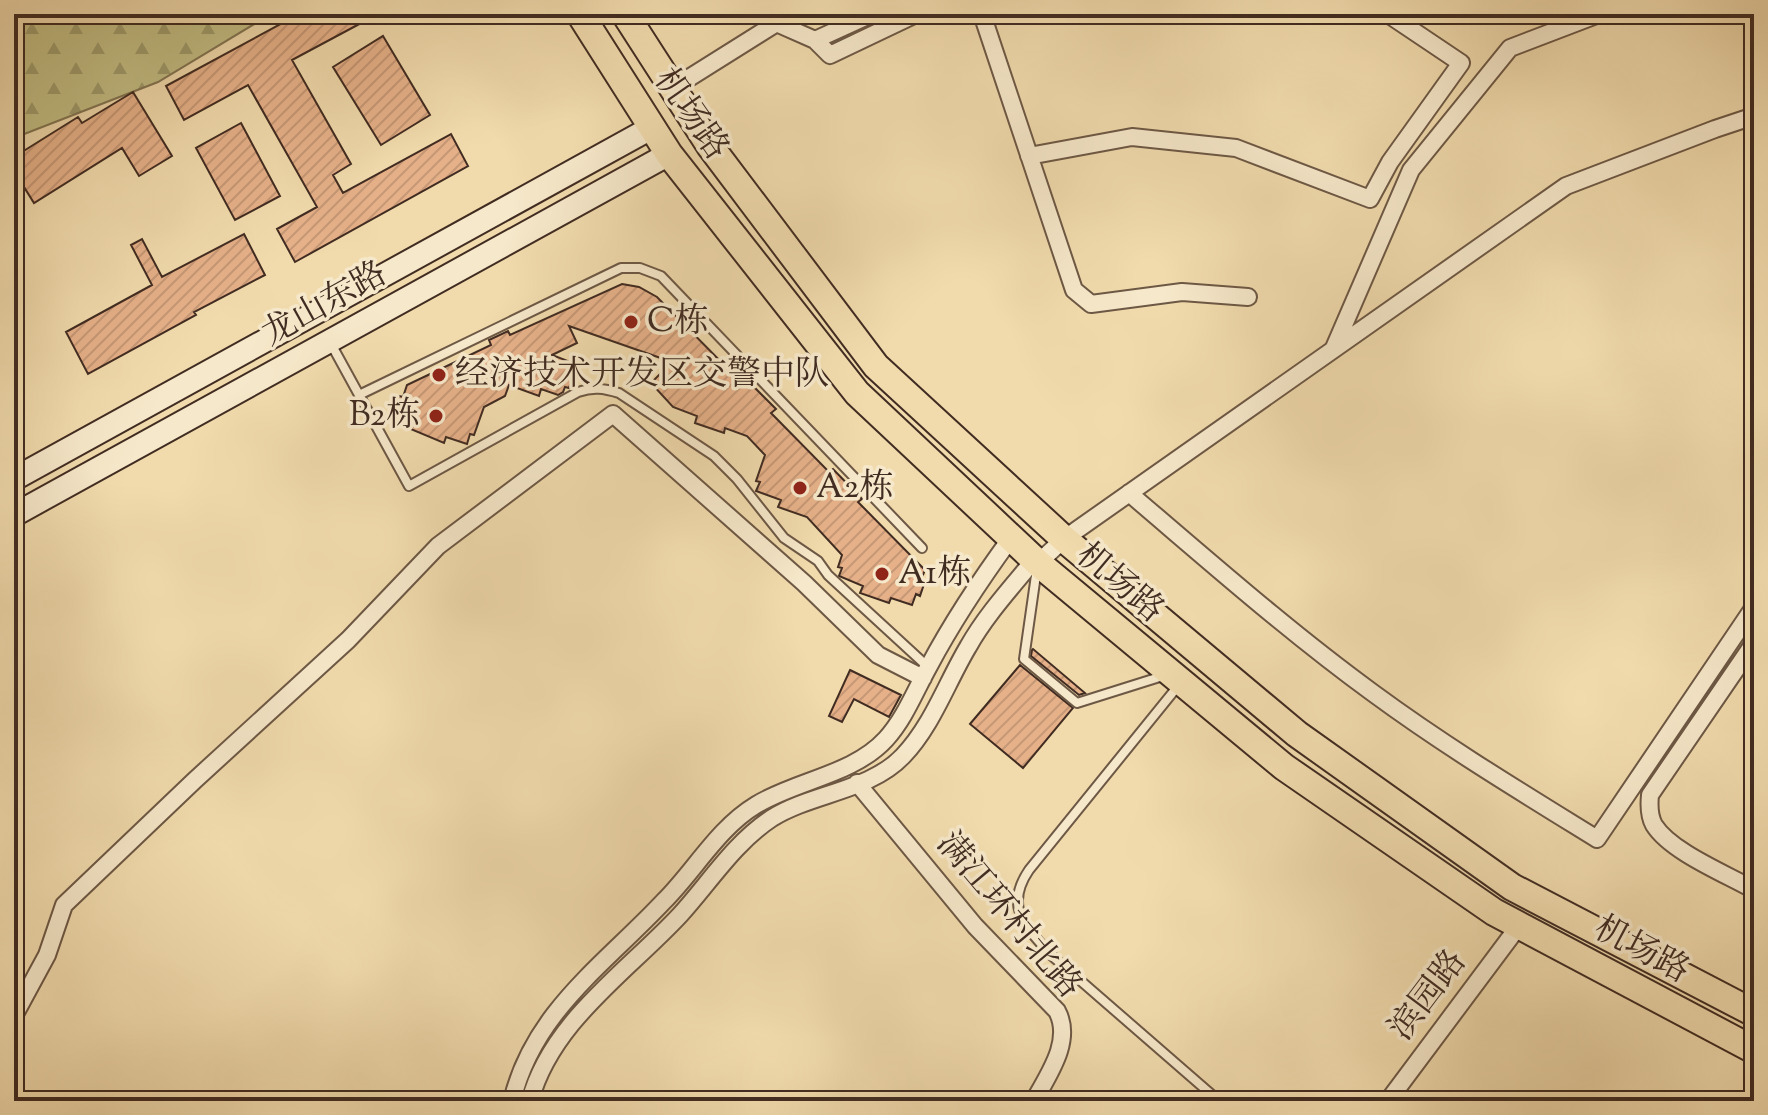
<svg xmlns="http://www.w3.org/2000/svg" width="1768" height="1115" font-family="'Sorts Mill Goudy','Noto Serif SC',serif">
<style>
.forest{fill:url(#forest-firs);stroke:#827553;stroke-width:2}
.building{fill:url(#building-hatch);stroke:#412c22;stroke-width:2}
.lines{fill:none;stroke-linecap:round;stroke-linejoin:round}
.lane-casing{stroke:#6d5845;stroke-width:12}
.street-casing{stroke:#6d5845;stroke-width:20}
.secondary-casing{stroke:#412c22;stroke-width:26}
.primary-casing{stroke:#412c22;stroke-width:30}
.lane{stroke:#f6e8ca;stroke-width:8}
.street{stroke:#f6e8ca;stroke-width:16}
.secondary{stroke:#f6e8ca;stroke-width:22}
.primary{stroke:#f1dbad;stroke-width:26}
.poi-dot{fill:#8f2418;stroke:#f6e8ca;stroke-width:3}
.labels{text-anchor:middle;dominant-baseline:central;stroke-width:7;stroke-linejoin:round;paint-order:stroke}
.street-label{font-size:34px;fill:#412c22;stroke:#f6e8ca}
.poi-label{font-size:34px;fill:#412c22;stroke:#f6e8ca;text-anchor:start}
</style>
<defs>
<pattern id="forest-firs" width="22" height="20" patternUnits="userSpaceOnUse" patternTransform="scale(2)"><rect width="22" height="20" fill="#c2be84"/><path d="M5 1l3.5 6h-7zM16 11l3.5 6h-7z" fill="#9f9b6c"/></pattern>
<pattern id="building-hatch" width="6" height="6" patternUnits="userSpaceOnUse" patternTransform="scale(2)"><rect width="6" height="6" fill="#e6b189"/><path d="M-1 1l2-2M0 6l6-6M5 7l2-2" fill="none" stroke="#c69876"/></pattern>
</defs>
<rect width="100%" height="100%" fill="#f1dbad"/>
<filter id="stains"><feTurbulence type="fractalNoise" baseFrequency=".0025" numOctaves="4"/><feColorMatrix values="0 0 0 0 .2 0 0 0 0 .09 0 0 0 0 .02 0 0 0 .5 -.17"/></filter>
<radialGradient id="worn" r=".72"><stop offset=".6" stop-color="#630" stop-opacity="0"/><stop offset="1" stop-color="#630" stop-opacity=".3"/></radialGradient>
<path class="forest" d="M14,14H271L158,82L14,138Z"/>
<path class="building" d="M299,14H378L292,60L351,164L333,175L343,193L451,134L468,166L295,262L277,229L317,207L248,85L184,120L166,86Z
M383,36L430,115L381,145L333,67Z
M133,92L172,156L139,176L122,148L34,203L14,171V157L78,117L82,123Z
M241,123L280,196L235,220L196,148Z
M244,234L265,275L194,312L196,315L88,374L66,332L152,285L131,245L142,239L162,277Z
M622,284L639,287L657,297L742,383L746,379L776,409L771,413L829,472L833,469L862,499L858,502L925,570L920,582L924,584L920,596L916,594L912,605L891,598L889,603L860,593L863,586L839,576L842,568L838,567L842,555L807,517L778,507L781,500L756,491L760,482L756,481L765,455L747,436L725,428L724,433L695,423L697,416L673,407L651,383L672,362L569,326L577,343L552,355L573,363L569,375L573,376L569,388L565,387L563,392L558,395L541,389L539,396L509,385L505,396L484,407L474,435L470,434L467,444L446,437L444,443L394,422L399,409L395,407L399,396L403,397L407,385L491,345L489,340L508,331L510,335Z
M1032,650L1033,649L1085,693L1079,695L1031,656Z
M1020,665L1073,708L1023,768L970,724Z
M850,670L901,695L889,717L854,699L842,722L829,716Z"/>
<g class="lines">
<defs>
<path id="lane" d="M330,342L409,486L578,392C593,387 603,388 619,393L714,456L737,479L784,538L818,561L828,575L928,667
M359,395L621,268H640L661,276L922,548
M1037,568L1024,659L1077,703L1166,675
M1178,686L1029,870C1004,907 1025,926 1051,955L1219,1101"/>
<path id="street" d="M756,14L815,40L830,55L916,14
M982,14L1074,290L1091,304L1182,292L1248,297
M815,40L872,14
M673,88L775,24
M1029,156L1132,137L1236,148L1370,199L1390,162L1461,63L1388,14
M1334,348L1411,170L1510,48L1599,14
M1129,493C1209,561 1288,631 1373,693C1445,746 1521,792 1597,839L1754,607
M1038,563L1064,539L1566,186L1715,129L1754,116
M1754,643L1650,795C1649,805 1649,816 1654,825C1671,852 1726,874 1754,890
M857,783L975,926L1057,1011C1073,1041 1048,1075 1034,1101
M14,1016L47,955L64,905L195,780L348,640L438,546L613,414L804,583L878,655L923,678
M512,1101C533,1012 605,964 664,901C695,870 718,828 756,805C797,780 853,775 886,739C905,718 915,691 929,666C953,621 981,579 1011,538
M530,1101C551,1022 627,972 680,915C710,882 734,843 772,818C812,793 870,791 903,756C932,726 947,682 968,647C986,615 1011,588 1034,560
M1388,1101L1518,927"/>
<path id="secondary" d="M14,479L651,128
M14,515L669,154"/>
<path id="primary" d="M580,14L669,154L857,393L1038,563L1284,767L1494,912L1754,1050
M625,14L710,146L876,366L1064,539L1297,734L1512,887L1754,1013"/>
</defs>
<use href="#lane" class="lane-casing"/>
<use href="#street" class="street-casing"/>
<use href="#secondary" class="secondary-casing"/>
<use href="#primary" class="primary-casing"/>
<use href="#lane" class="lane"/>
<use href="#street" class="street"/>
<use href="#secondary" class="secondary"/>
<use href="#primary" class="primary"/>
</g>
<g class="poi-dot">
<circle cx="631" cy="322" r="8"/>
<circle cx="439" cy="375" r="8"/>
<circle cx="436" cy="416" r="8"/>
<circle cx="800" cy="488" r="8"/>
<circle cx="882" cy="574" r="8"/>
</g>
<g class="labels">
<g class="street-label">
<text transform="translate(690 115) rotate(55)">机场路</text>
<text transform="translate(325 305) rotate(-29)">龙山东路</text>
<text transform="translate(1119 584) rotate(40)">机场路</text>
<text transform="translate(1008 916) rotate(50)">满江环村北路</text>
<text transform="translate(1641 951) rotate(28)">机场路</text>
<text transform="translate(1429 996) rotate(-53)">滨园路</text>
</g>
<g class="poi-label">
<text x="647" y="322">C栋</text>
<text x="455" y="375">经济技术开发区交警中队</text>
<text x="420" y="416" text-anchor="end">B2栋</text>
<text x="816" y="488">A2栋</text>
<text x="898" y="574">A1栋</text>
</g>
</g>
<rect width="1768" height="1115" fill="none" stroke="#f1dbad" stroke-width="48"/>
<rect x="16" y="16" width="1736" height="1083" fill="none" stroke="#412c22" stroke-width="4"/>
<rect x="24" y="24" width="1720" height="1067" fill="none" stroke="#412c22" stroke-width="2"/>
<rect width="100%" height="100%" filter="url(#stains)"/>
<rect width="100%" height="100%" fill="url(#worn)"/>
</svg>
